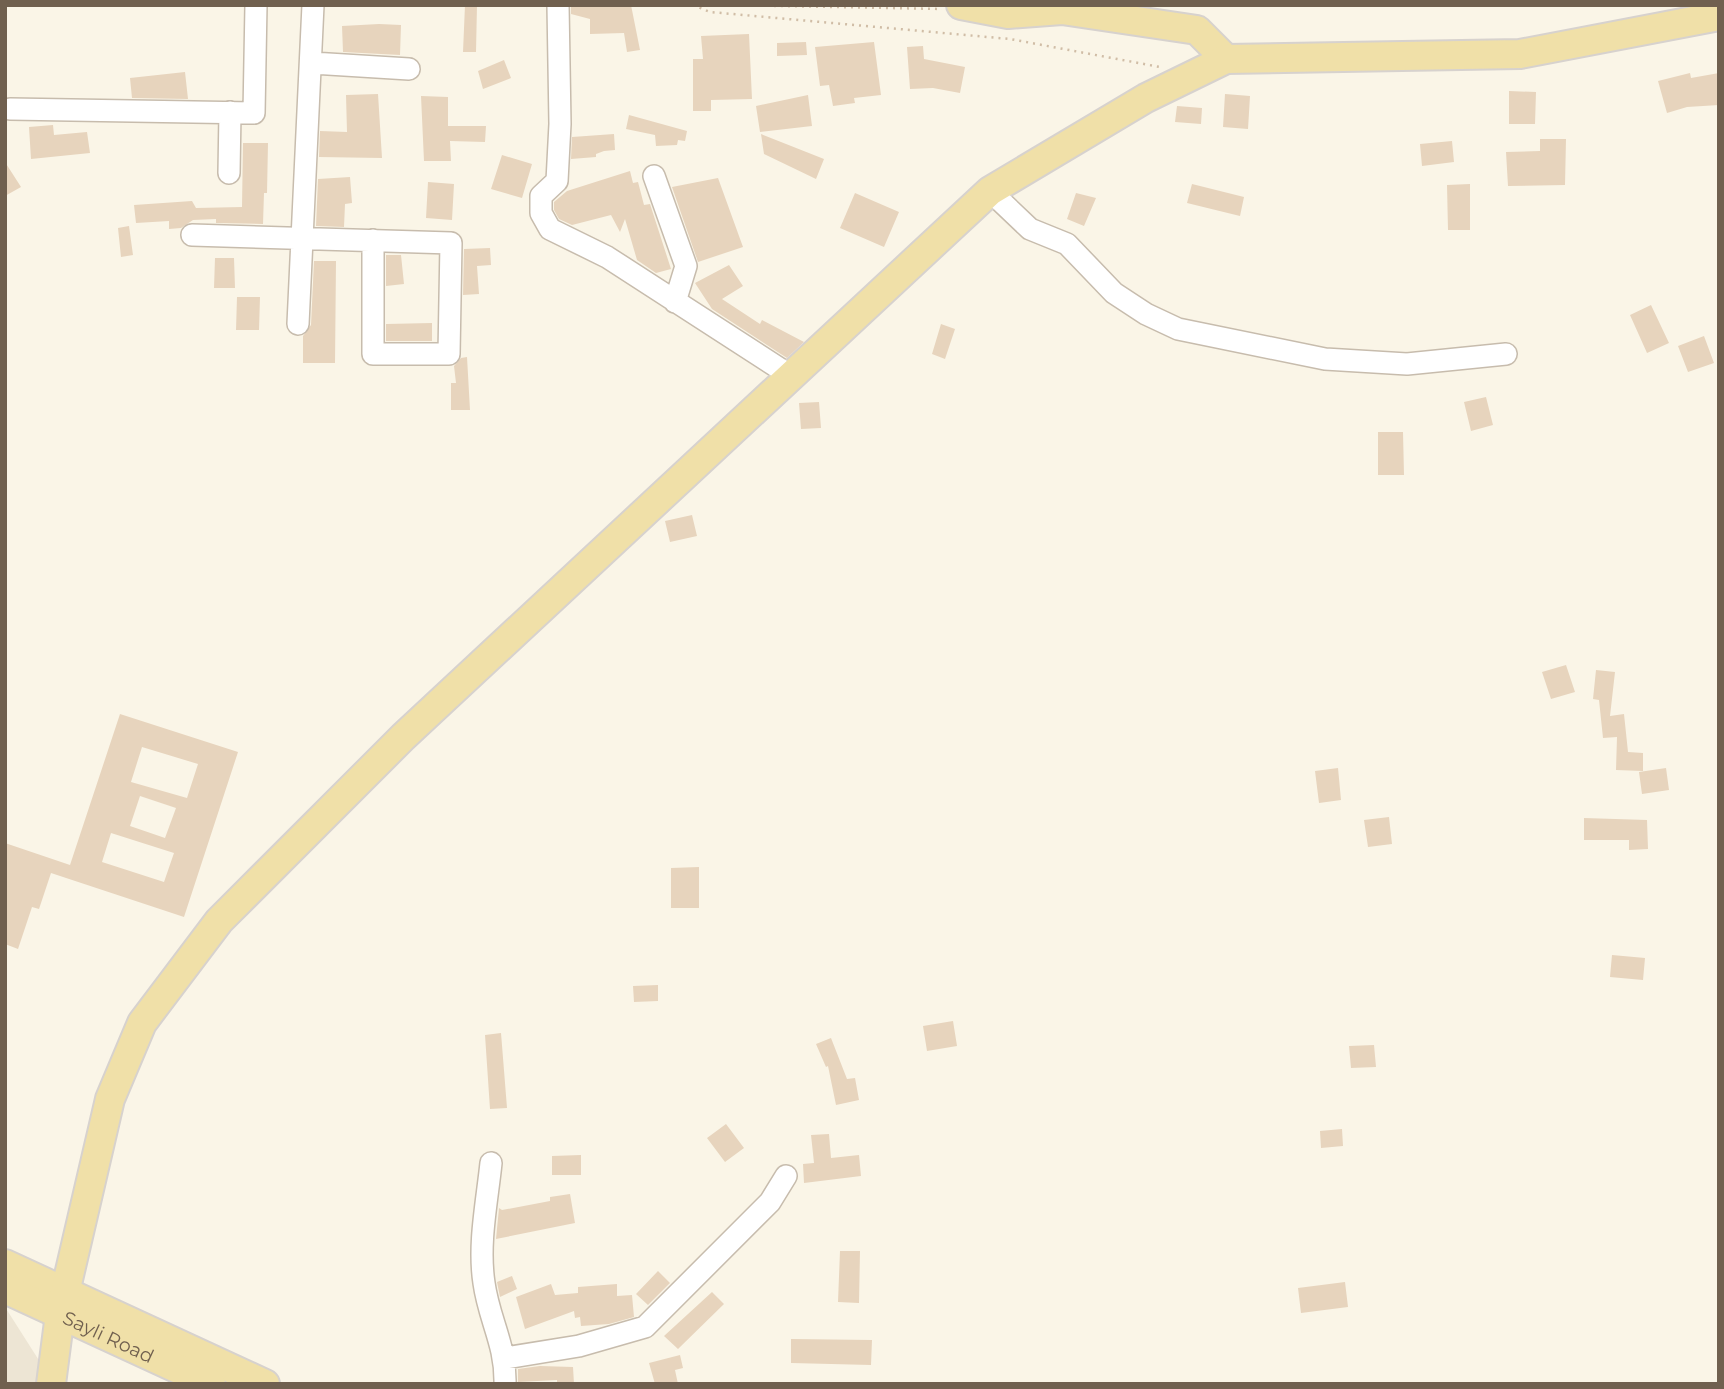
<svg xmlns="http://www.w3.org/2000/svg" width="1724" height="1389" font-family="Montserrat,sans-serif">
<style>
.residential{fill:#ede5d4}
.building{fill:#e7d4bd;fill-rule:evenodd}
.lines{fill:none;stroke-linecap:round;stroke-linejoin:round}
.minor-casing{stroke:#c7bcad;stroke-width:24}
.major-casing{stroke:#d7d2ce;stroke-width:32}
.path{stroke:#d0bda6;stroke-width:2.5;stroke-dasharray:2 5;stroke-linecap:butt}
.minor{stroke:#fff;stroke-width:21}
.major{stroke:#f0e0a8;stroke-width:28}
.labels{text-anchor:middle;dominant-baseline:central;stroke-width:6;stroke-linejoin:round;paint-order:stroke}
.street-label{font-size:19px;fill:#70604f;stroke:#fdf9ed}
</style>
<rect width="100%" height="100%" fill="#faf5e7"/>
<path class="residential" d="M5,1307L54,1384H5Z"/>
<path class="building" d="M465,5H477L476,52H463Z
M571,5H631L640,50L627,52L624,33L590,34V19L571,14Z
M379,24L401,25L400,55L343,52L342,26Z
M749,34L752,99L711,100V111H693V59H703L701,36Z
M806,42L807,55L777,56V43Z
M874,42L881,95L854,98L855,103L833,106L829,85L820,86L815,47Z
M923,46L924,59L965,67L960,93L933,88L910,89L907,47Z
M504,60L511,78L483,89L478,71Z
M185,72L188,99L132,98L130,78Z
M1690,73L1691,78L1719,73V105L1687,107L1667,113L1658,81Z
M1509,91L1536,92L1535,124H1509Z
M378,94L382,158L319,157L320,131L347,132L346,95Z
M1225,94L1250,96L1248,129L1223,127Z
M808,95L812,126L760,132L756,106Z
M421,96L448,97V126H486L485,142L450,141L451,161H424Z
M1177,106L1202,108L1201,124L1175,122Z
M629,115L687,131L685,141L678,140L677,145L656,146L655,135L626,129Z
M53,125L54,135L87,132L90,153L31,159L29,127Z
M614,134L615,150L604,151L596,154V157L571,159L572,137Z
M761,134L824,159L816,179L764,154Z
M1540,139H1566L1565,185L1508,186L1506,152L1540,151Z
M1452,141L1454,162L1422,166L1420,144Z
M243,143H268L267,193H264L263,224L216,223V219L193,220L181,228L169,229V221L136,223L134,205L192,201L196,208L242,207Z
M502,155L532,164L522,198L491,189Z
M5,162L21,187L5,196Z
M630,171L633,183L638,182L644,205L650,204L671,269L656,273L637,260L625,219L620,232L611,215L572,225L559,219L554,210V202L567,191Z
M350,177L352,203L345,204L344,227L316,226L318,179Z
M718,178L743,247L698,262L672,187Z
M428,182L454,184L452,220L426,218Z
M1192,184L1244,197L1240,216L1187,203Z
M1470,184V230H1448L1447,185Z
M855,193L899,212L884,247L840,228Z
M1076,193L1096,198L1084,226L1067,219Z
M129,226L133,255L121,257L118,228Z
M490,248L491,265L477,266L479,294L463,295L464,249Z
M386,255H401L404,284L386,286Z
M215,258H234L235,288H214Z
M314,261H336L335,363H303V336L311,325Z
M729,265L743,286L722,299L760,324L762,320L804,342L787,358L712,309L695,283Z
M237,297H260L259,330H236Z
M1651,305L1669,343L1647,353L1630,315Z
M432,323V341H386V324Z
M941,324L955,329L945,359L932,354Z
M1704,336L1714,363L1688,372L1678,346Z
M467,357L470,410H451V383H456L454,366L461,358Z
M1486,397L1493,425L1471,431L1464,402Z
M819,402L821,428L801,429L799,403Z
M1378,432H1403L1404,475H1378Z
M692,515L697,536L670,542L665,521Z
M1566,665L1575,692L1551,699L1542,672Z
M1596,670L1615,672L1610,716L1624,714L1628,752L1643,753V771L1616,770L1617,737L1603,738L1599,700L1593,699Z
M120,714L238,752L184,917L51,873L39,909L32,907L18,949L5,944V843L70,865ZM142,747L198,764L187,798L131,782ZM140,796L176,808L165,838L130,826ZM111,833L174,853L164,882L102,862Z
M1338,768L1341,800L1319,803L1315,771Z
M1666,768L1669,790L1642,794L1639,772Z
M1389,817L1392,844L1368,847L1364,820Z
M1584,818L1647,820L1648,849L1629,850V840H1584Z
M699,867V908H671V868Z
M1612,955L1645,958L1643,980L1610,977Z
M658,985V1001L634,1002L633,986Z
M953,1021L957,1046L927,1051L923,1026Z
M501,1033L507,1108L490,1109L485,1035Z
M831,1038L847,1079L855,1078L859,1100L836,1105L828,1066L826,1067L816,1044Z
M1374,1045L1376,1067L1351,1068L1349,1046Z
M726,1124L744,1148L725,1162L707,1138Z
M1342,1129L1343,1146L1321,1148L1320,1131Z
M829,1134L831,1158L859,1155L861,1176L804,1183L803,1164L814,1163L811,1135Z
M581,1155V1175H552V1156Z
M570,1194L575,1223L496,1239L499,1208L502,1210L550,1201V1197Z
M840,1251H860L859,1303L838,1302Z
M658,1271L670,1283L648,1305L636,1294Z
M512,1276L517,1289L500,1297L497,1282Z
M1345,1282L1348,1307L1301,1313L1298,1288Z
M551,1284L555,1295L578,1293V1287L617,1284V1296L632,1295L634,1317L609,1324L581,1326L580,1317L575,1318L574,1311L525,1329L516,1297Z
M712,1292L724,1304L678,1349L664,1336Z
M791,1339L872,1340L871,1365L791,1363Z
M680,1355L683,1368L675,1370L678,1384H655L649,1363Z
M540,1366L573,1367L574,1384H557V1380L518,1382V1369Z"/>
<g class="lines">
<defs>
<path id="minor" d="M558,5L560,124L557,181L541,196V213L550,229L607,257L791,376
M312,63L409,69
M10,109L254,113L256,5
M229,173L230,112
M654,176L686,266L675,302
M990,191L1030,229L1067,244L1114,293L1146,314L1178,329L1325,359L1407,364L1506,354
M192,235L451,243L449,354H373V240
M298,324L313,5
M491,1163C487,1202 478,1244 484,1283C489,1320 506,1344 505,1384
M505,1358L579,1346L645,1327L770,1202L786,1176"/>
<g id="major">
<path d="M961,5L1008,14L1062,10L1197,30L1226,59"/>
<path d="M5,1264L265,1384"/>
<path id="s1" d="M5,1289L211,1384"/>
<path d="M51,1384L60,1314L110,1099L142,1023L219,921L403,737L990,191L1146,98L1226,59L1520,54L1719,16"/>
</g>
</defs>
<use href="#minor" class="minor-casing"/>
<use href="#major" class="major-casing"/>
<path class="path" d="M693,5L710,12L1010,39L1160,67
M725,5L942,9"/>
<use href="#minor" class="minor"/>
<use href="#major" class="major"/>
</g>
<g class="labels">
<g class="street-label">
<text stroke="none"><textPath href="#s1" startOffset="114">Sayli Road</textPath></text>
</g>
</g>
<rect width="1724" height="1389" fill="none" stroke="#70604f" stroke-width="14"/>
</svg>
